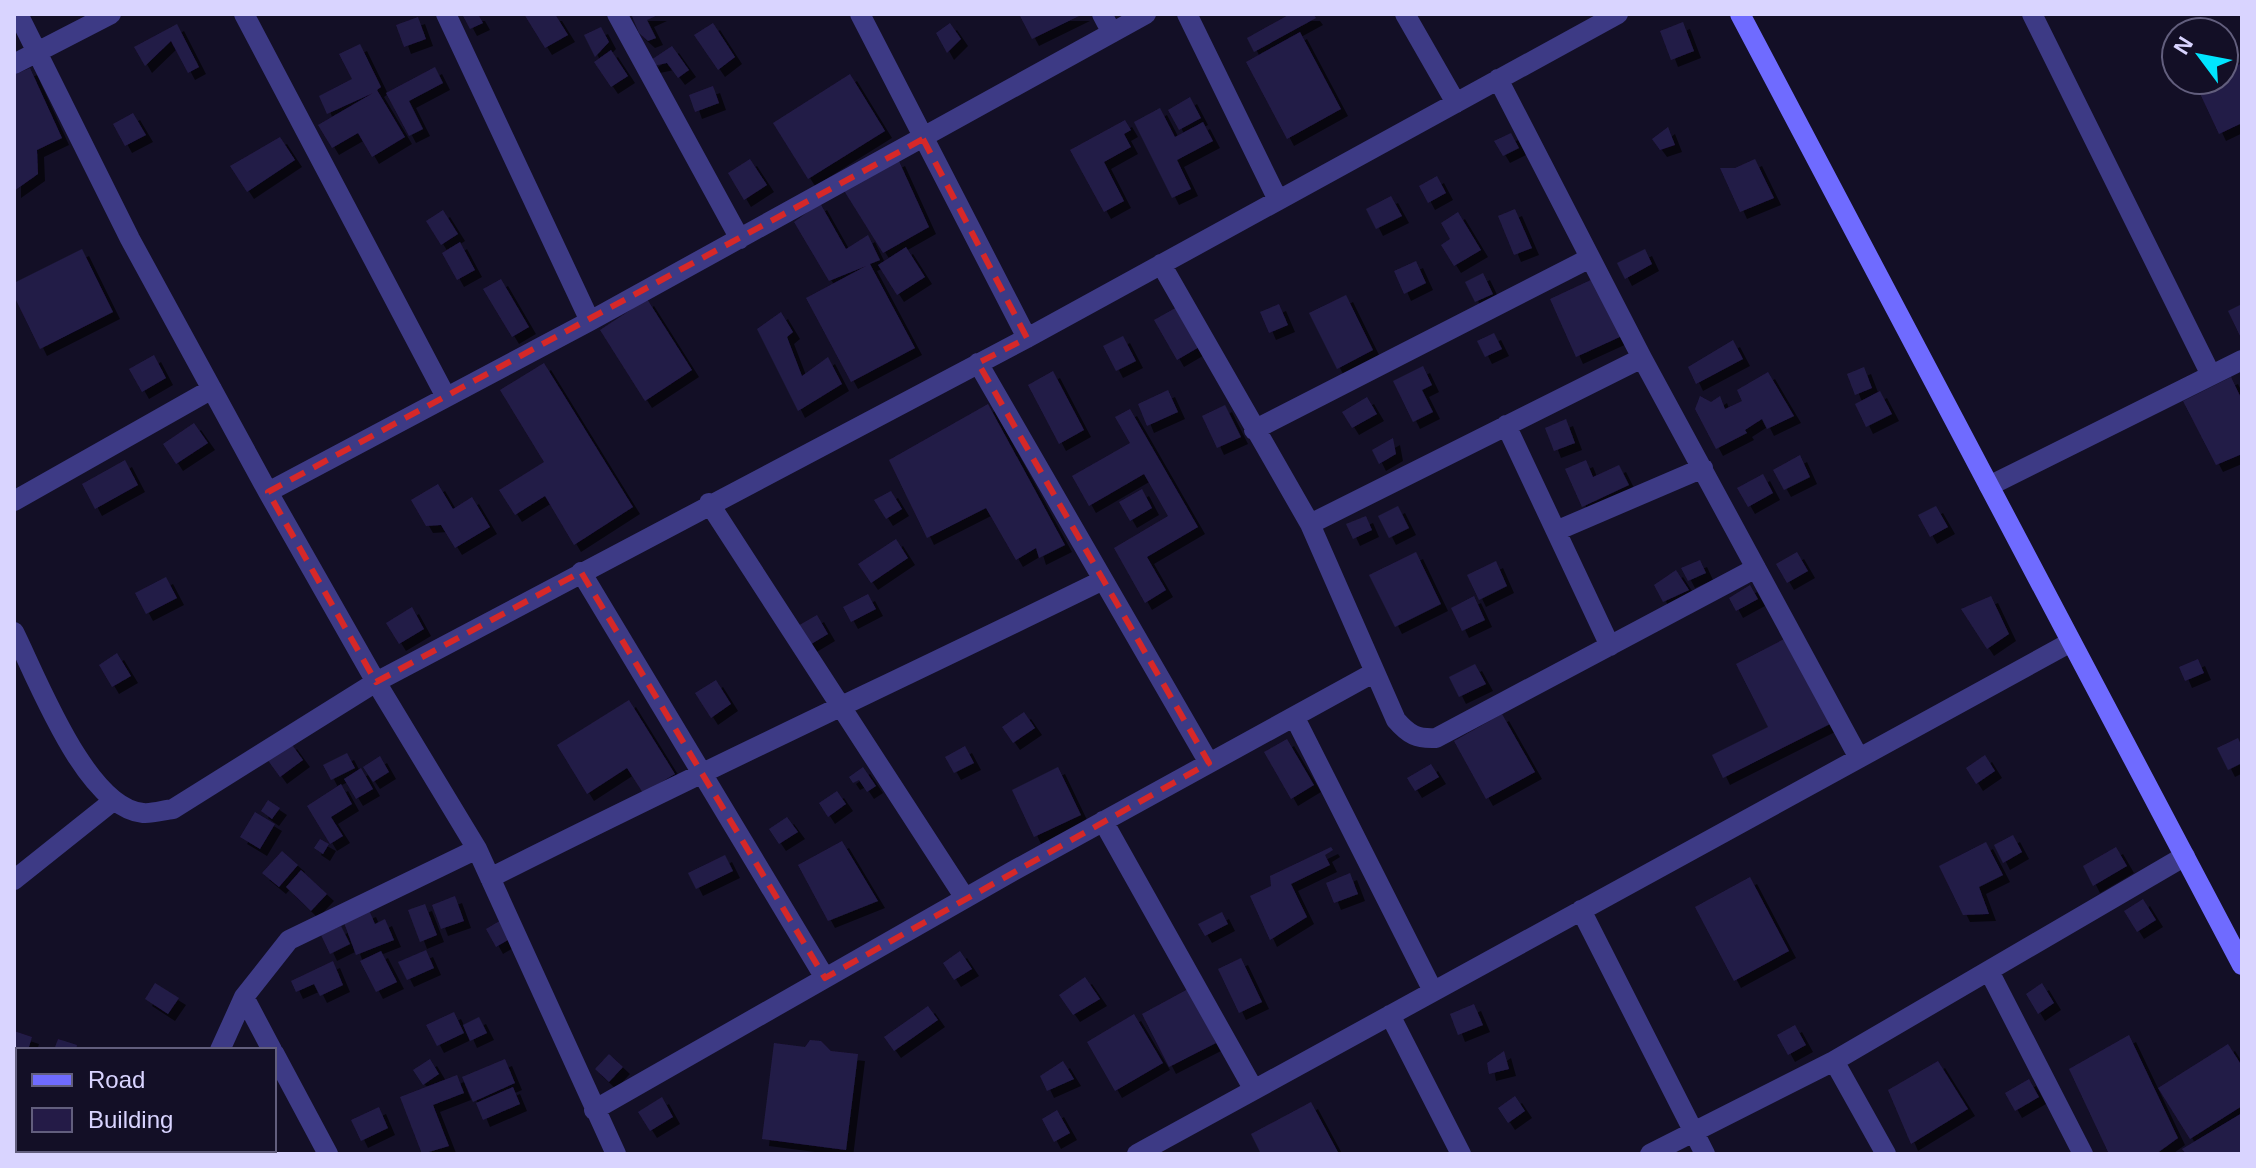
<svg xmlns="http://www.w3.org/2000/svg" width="2256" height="1168" font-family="Arial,sans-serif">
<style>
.building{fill:#241b47;filter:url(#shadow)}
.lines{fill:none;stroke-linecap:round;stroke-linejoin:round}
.street{stroke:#3d3a85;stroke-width:20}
.secondary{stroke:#6f6bff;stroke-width:20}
.marked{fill:none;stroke:#d62828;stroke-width:6;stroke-dasharray:16 10;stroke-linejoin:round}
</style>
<defs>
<filter id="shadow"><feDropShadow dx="7" dy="7" stdDeviation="0" flood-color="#0009"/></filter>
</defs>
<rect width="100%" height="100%" fill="#130f26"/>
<path class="building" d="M462,14H478L483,23L470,29Z
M524,14H555L568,35L545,48Z
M631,14H660L647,20L656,38L648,41L639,33Z
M1019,14H1083L1032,39Z
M1290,14H1313L1316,18L1254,52L1247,38Z
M418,17L426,39L404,47L396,25Z
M1683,22L1694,51L1671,60L1660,31Z
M713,23L735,57L718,70L694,35Z
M950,23L961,39L947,53L936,33Z
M177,24L199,67L188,73L171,41L145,66L134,47Z
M601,27L609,42L595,57L584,35Z
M1300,32L1341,109L1287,139L1246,62Z
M360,44L381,87L377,90L405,137L372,157L358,133L332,148L318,125L373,93L327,114L319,96L352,79L339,54Z
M672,46L689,70L678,78L667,63L653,66L651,60Z
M611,50L628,76L611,87L594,62Z
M2242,63V123L2219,134L2196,85L2206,80H2224V71Z
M435,67L443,83L409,101L423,129L409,136L386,93Z
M30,68L62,138L37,150L38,174L14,191V75Z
M850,74L885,131L808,179L773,123Z
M713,86L719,103L695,112L689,95Z
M1190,97L1201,118L1179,130L1168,110Z
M1160,108L1175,137L1203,122L1213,141L1177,160L1191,189L1172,198L1134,122Z
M133,113L146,135L125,146L113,124Z
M1125,120L1131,130L1124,134L1131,147L1104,162L1124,201L1104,212L1070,150Z
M1668,127L1675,145L1660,150L1652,139Z
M1511,133L1519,148L1503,156L1494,141Z
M280,137L295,160L247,192L230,166Z
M750,159L767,185L744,200L728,173Z
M898,159L929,227L883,253L843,189Z
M1755,159L1774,198L1740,212L1720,168H1735Z
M1437,176L1446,193L1428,203L1419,186Z
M1391,196L1402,216L1376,229L1366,209Z
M820,203L846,249L868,235L880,260L870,264L915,348L851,382L806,298L866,266L829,281L794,222Z
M1515,209L1532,248L1514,255L1498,216Z
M443,210L458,234L441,245L426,221Z
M1458,212L1481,250L1454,266L1441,245L1450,239L1441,223Z
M460,242L475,270L457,280L442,253Z
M906,247L925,277L897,295L878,265Z
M82,249L113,312L40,349L14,296V283Z
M1645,249L1652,264L1625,279L1617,263Z
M1416,261L1426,283L1404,294L1394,271Z
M1483,273L1493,294L1475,302L1465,282Z
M1595,278L1622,336L1576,357L1550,299Z
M501,279L529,327L512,337L483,289Z
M1346,295L1373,350L1337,369L1309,313Z
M647,299L692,370L645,401L600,330Z
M1279,304L1288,325L1269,333L1260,312Z
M2242,304V340L2228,311Z
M1179,306L1201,346L1177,360L1154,320Z
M781,312L793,332L787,337L802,376L828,357L842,384L798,411L757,329Z
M1494,333L1502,349L1485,357L1477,341Z
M1123,336L1136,361L1116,371L1103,346Z
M1733,340L1743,359L1696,384L1688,367Z
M154,355L166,378L142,392L129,369Z
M544,363L633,507L574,545L545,496L515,515L499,490L544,462L500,390Z
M1423,366L1432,385L1422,390L1433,412L1413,422L1393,381Z
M1864,367L1872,388L1855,395L1847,374Z
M1053,371L1084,430L1059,444L1028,385Z
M1768,372L1794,416L1767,429L1762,419L1745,430L1747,433L1716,449L1695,409L1700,396L1711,402L1720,396L1725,409L1742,401L1737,390Z
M2231,377L2242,400V454L2216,465L2183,401Z
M1168,390L1178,412L1147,426L1138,404Z
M1880,391L1892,414L1866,427L1855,404Z
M1367,397L1377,414L1352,428L1342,412Z
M988,404L1065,545L1039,558L1036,548L1016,560L986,508L927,538L889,460Z
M1225,405L1241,437L1217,448L1202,416Z
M1130,409L1198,527L1147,557L1166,590L1145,603L1114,548L1168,516L1144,474L1089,506L1072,476L1130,443L1115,417Z
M1566,419L1575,443L1554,451L1545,428Z
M194,423L208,443L176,464L163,444Z
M1393,438L1396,454L1379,464L1372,450Z
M1800,455L1810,477L1784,490L1773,470Z
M125,460L138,485L95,509L82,484Z
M1586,460L1593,477L1619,465L1629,485L1582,507L1565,469Z
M1763,474L1773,493L1748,507L1737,488Z
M438,484L453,509L472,497L490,527L455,548L441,525L426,526L411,500Z
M1142,489L1152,508L1130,521L1119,502Z
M891,491L902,509L886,519L874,500Z
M1398,506L1409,528L1389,538L1378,516Z
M1936,506L1948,527L1930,537L1918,515Z
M1366,516L1372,530L1353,539L1346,524Z
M896,539L908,558L871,583L858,564Z
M1416,552L1441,604L1395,627L1369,575Z
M1797,552L1808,571L1787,583L1776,564Z
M1700,560L1706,573L1688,581L1681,568Z
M1496,561L1507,586L1479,600L1467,575Z
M1676,570L1689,590L1663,602L1654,585Z
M166,577L177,598L146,614L135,593Z
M1750,585L1758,599L1736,611L1729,598Z
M868,594L876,609L851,622L843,607Z
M1474,596L1485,620L1462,631L1451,608Z
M1991,596L2009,634L1987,649L1961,609Z
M412,607L424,629L399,644L386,623Z
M817,615L828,634L808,646L796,627Z
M1788,637L1832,723L1723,778L1712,755L1768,727L1736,664Z
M117,653L131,676L112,687L99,665Z
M2198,659L2204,673L2185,681L2179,667Z
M1475,664L1486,684L1459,697L1449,677Z
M716,680L731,704L711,718L695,693Z
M629,700L675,774L643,793L627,768L587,794L557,745Z
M1024,712L1035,728L1013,743L1002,727Z
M1502,714L1535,772L1486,799L1454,741Z
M2238,738L2242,747V763L2228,770L2217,748Z
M1287,739L1314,785L1291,799L1264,752Z
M290,742L303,760L280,777L267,759Z
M965,746L974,763L954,773L945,757Z
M347,753L355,768L331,780L323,765Z
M1985,755L1995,771L1976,784L1966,768Z
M380,756L389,772L373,782L363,767Z
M1431,764L1439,777L1415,791L1407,778Z
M863,767L876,786L867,792L859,780L853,783L849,777Z
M1058,767L1081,815L1034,837L1012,790Z
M361,768L373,789L356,799L344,779Z
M341,784L352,804L331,817L343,836L330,844L307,806Z
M837,791L846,804L828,817L819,803Z
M268,800L280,808L272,819L261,811Z
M255,812L275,824L260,849L240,837Z
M787,817L798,832L779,844L769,829Z
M2013,835L2022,852L2003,863L1994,845Z
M320,839L329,844L323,854L314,848Z
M842,841L878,901L828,921L798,865Z
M1986,842L2003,875L1979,887L1989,914L1963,915L1939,866Z
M1331,847L1333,850L1325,855L1330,865L1291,884L1307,917L1270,940L1250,896L1271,886L1270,876Z
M2116,847L2127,866L2093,886L2083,866Z
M282,851L298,865L279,887L262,873Z
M725,855L733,871L696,889L688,873Z
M301,870L327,894L311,911L286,887Z
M1350,873L1358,894L1334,903L1326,883Z
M1750,877L1789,951L1734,981L1695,907Z
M455,896L464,921L441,929L432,905Z
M2143,899L2156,920L2137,932L2124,911Z
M425,904L437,935L420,942L408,910Z
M369,910L375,924L385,919L394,940L356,955L343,920Z
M1222,912L1228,924L1205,936L1198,924Z
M503,919L513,937L496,947L486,929Z
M341,926L350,944L330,954L321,935Z
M426,950L434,968L407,980L398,962Z
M381,951L397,982L376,992L360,961Z
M960,951L972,969L954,980L943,963Z
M1241,958L1262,1002L1239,1013L1218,969Z
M333,961L343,985L320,996L314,984L296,992L291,981Z
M1085,977L1100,999L1073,1015L1059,995Z
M155,983L179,998L168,1014L145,999Z
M2042,983L2054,1003L2038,1014L2026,994Z
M1188,989L1216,1043L1169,1067L1142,1014Z
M1474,1004L1483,1025L1458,1035L1450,1014Z
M928,1006L938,1020L894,1051L884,1037Z
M454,1012L464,1033L437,1046L426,1025Z
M1134,1014L1163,1063L1115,1091L1087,1042Z
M479,1017L487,1033L470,1041L463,1025Z
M1795,1025L1806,1045L1788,1055L1777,1035Z
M14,1031L32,1037L28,1050H18V1058L14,1057Z
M2129,1035L2178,1138L2156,1154H2109L2069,1069Z
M58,1039L77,1045L76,1050H54Z
M810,1040L821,1041L831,1051L858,1054L846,1150L762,1139L774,1043L805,1047Z
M2228,1044L2242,1066V1106L2190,1139L2158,1088Z
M1504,1051L1509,1069L1489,1074L1487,1063Z
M609,1054L623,1067L609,1082L595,1069Z
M430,1059L439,1074L423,1085L413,1070Z
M505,1059L515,1083L473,1102L462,1077Z
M1063,1061L1074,1079L1047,1091L1040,1076Z
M1938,1061L1968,1109L1911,1144L1888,1090Z
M457,1075L464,1093L433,1105L449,1146L422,1154L400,1097Z
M2029,1079L2039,1097L2015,1111L2005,1093Z
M513,1087L520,1104L483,1120L476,1103Z
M1515,1096L1525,1111L1508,1123L1498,1108Z
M662,1097L673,1117L650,1131L638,1112Z
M1311,1102L1339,1154H1261L1251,1134Z
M379,1107L388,1128L361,1141L351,1120Z
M1057,1110L1070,1133L1054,1142L1042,1119Z
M2242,1113V1154H2186L2182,1149Z
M135,1150H152L149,1154H133Z
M202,1150H239L237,1154H200Z"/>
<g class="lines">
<path class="street" d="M18,14L130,239L268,492L376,682L477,849L616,1154
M244,14L445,395
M446,14L590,321
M617,14L740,239
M860,14L1027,338
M1102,14L1112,33
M1187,14L1278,200
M1405,14L1456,103
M2032,14L2211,375
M14,64L111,14
M1498,79L1642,358L1859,758
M1161,264L1310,524L1396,720C1409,735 1417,739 1436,738L1756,568
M978,363L1209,763
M1506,425L1610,646
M1254,430L1590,258
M1989,486L2242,360
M268,492L590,321L1146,14
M14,501L212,389
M709,503L965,898
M1310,524L1642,358
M1556,531L1703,468
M581,572L825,978
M14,632C37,678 86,808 143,813C152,814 164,810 173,809L376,682L1027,338L1618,14
M1295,718L1433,991
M1103,821L1254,1090
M490,878C693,775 899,680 1103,580
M14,880L113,801
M1581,910L1705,1154
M1990,973L2083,1154
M244,997L272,1050
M1390,1015L1461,1154
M220,1050L244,997L289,940L477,849
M274,1053L328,1154
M1834,1061L1886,1154
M594,1110L1013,871L1375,672
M176,1154L177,1150
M1137,1154L2071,642
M1650,1154L1834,1061L2185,856"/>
<path class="secondary" d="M1740,14L2242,965"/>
</g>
<path class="marked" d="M923,139L1027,338L978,363L1209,763L825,978L581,572L376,682L268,492Z"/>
<rect width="2256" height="1168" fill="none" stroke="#d9d4ff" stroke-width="32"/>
<rect x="16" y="1048" width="260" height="104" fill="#130f26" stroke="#625e7d" stroke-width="2"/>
<rect x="32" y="1074" width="40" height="12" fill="#6f6bff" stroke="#625e7d" stroke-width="2"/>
<text x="88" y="1088" font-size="24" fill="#d9d4ff">Road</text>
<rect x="32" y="1108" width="40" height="24" fill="#241b47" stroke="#625e7d" stroke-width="2"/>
<text x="88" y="1128" font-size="24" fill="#d9d4ff">Building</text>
<g transform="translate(2200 56) rotate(302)"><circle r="38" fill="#130f26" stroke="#625e7d" stroke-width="2"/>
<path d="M0-6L14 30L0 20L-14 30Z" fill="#00e5ff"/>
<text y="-12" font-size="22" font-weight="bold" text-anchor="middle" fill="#d9d4ff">N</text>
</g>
</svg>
